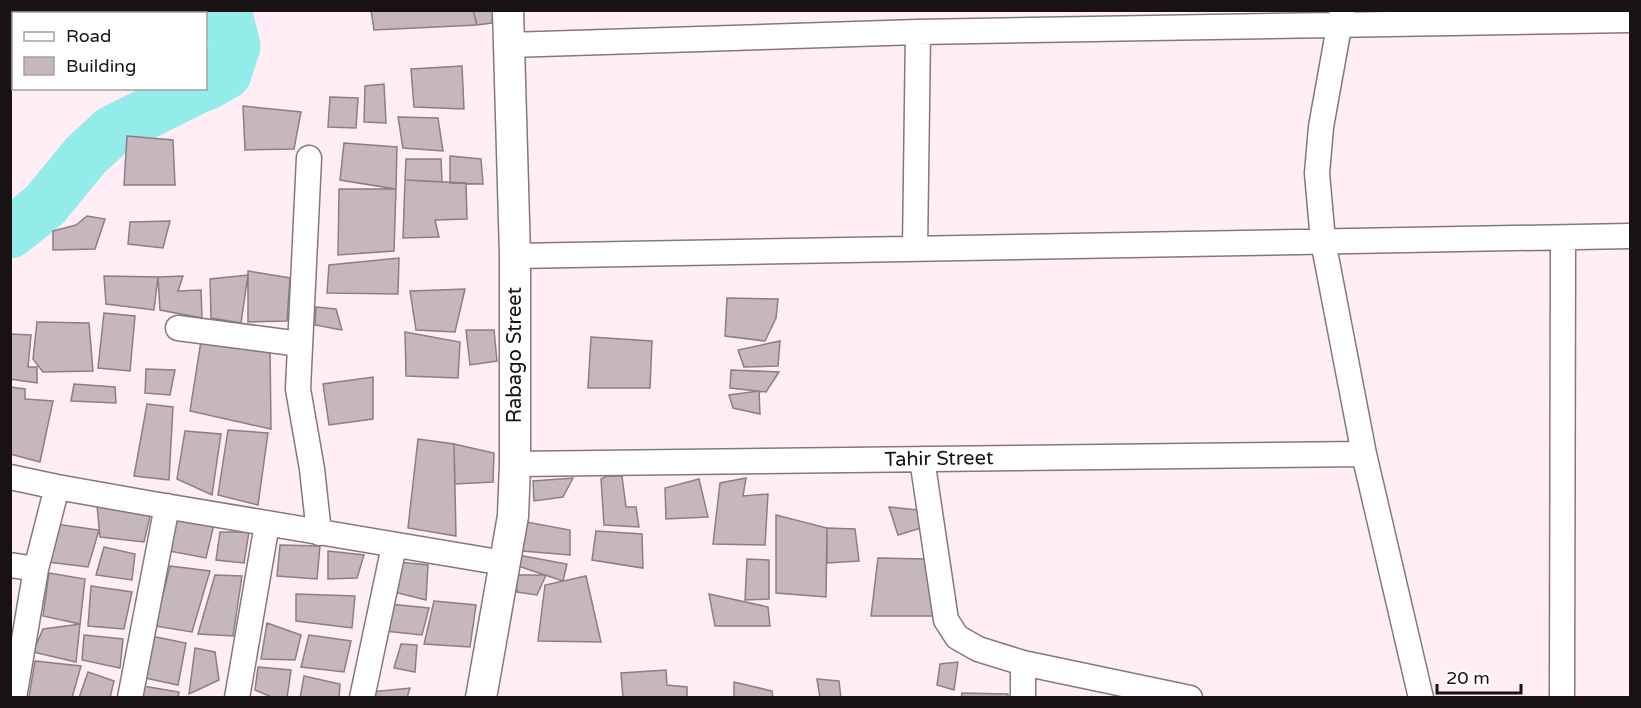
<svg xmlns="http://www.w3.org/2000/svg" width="1641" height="708" font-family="'Varela Round',sans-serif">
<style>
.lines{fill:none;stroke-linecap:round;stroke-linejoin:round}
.river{stroke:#93ebea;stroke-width:51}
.building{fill:#c6b6bd;stroke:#8c7e85;stroke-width:1.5}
.minor-casing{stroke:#85777e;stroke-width:27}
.tertiary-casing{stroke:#85777e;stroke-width:33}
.minor{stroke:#fff;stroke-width:24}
.tertiary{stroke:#fff;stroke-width:30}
.labels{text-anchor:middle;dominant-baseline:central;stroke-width:5;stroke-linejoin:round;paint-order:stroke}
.street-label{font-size:20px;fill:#181215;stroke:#fff}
</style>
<rect width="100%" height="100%" fill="#ffeef6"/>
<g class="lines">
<path class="river" d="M206,85L226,74L235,46L226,10
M10,233L44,206L86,155L112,131L198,88"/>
</g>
<path class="building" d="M371,10H473L477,25L374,30Z
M473,10H493L492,23L477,25Z
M462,66L464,109L414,107L411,69Z
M384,84L386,123L364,122L365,86Z
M330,97L358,98L356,128L328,127Z
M243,106L301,112L294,149L245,150Z
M398,117L438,118L443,151L403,148Z
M127,136L173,140L175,185H124Z
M344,143L397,147L396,189L340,180Z
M450,156L481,159L483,184L450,183Z
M406,159H441L442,182L405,180Z
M405,180L466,183L467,219L435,220L439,237L403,238Z
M339,189H396L394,251L338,255Z
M87,216L105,219L95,249L53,250V231L76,225Z
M170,221L163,248L128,244L130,222Z
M399,258L398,294L327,293L329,265Z
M248,271L290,278L287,321L248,322Z
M248,275L241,323L211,318L210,279Z
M104,276L158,277L154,310L106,304Z
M183,276L178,291L201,290L202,318L160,310L158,277Z
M465,289L455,332L416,330L410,291Z
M727,298L778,299L776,318L765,341L725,336Z
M316,307L336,309L342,330L315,325Z
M104,313L135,316L130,371L98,368Z
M37,322L89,323L93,371L43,372L33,359Z
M466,330H494L497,361L470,365Z
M405,332L460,342L458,378L406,376Z
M10,334L31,335L28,367H37V383L10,379Z
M591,337L652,341L650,388H588Z
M201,341L270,346L271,429L190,411Z
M780,341L778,366L744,367L738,350Z
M146,369L175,370L170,395L145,393Z
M731,370L779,372L766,392L730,388Z
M373,377V419L329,425L323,384Z
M74,384L115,387L116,403L71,401Z
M10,387L25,389V399L53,401L40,462L10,454Z
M759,391L760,414L733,408L729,395Z
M147,404L173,407L169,480L134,476Z
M228,430L268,433L258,505L218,495Z
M185,431L221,434L212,495L177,479Z
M418,439L454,444L456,536L408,528Z
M454,444L494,453L493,482L455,484Z
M607,476H622L626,507H636L639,527L604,525L601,479Z
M573,478L563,497L534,501L533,481Z
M746,478L743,496L768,494L765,545L713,544L720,483Z
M699,479L708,517L666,519L665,488Z
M153,504L144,542L100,537L97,505Z
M889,507L918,510L921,528L898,535Z
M776,515L827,528L826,597L776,593Z
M175,518L214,524L206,558L169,551Z
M521,521L570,530V555L522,551Z
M55,524L99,530L88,567L48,562Z
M827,528L855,529L859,561L827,563Z
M596,531L642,534L643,568L592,560Z
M220,532H249L244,563L216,560Z
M280,545L320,546L317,579L277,576Z
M104,547L135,554L132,580L96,575Z
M328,551L364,555L357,578L328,579Z
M518,555L567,564L563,581L518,566Z
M878,558L925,559L933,616H871Z
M747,559L769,560V599L745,600Z
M399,562L428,565L426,600L390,591Z
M170,566L210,571L192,632L155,626Z
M49,573L85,579L80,624L43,616Z
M215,575L242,576L233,636L198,634Z
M516,575H546L537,595L517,592Z
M586,576L601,642L538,641L545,585Z
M91,586L132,592L124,629L88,626Z
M296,594L355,596L352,628L296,621Z
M709,594L768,607L770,626H715Z
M434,601L476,605L470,647L424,644Z
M389,604L429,608L422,635L385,631Z
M267,623L301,635L295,660L261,659Z
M80,624L76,662L33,652L43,629Z
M84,635L123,639L120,668L82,660Z
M309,635L351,641L344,672L301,667Z
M151,636L186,643L178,685L145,678Z
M401,644L417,645L415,672L394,668Z
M195,648L215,652L219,680L189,694Z
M35,661L81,666L72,698L29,697Z
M958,662L954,690L937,685L940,664Z
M258,667L291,670L287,698H274L255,690Z
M666,670L667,685L687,687V698H623L621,673Z
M88,672L114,681L110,698H79Z
M304,676L340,684L339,698H300Z
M817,679L839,681L841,698H820Z
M734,682L772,691L773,698H734Z
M143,686L179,692L178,698H140Z
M410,688L407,698H371V692Z
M962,693L1008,694V698H961Z"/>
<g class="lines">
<defs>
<path id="minor" d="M1342,10L1321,127L1317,173L1323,241L1364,454L1421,698
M509,45L918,32L1630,20
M309,158L298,389L312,469L319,533
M915,249L918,32
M515,256L1630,236
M178,328L300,344
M922,459L946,620L957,637L978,649L1023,663L1190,698
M515,464L1364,454
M10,477L57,487L153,504L504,563
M10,565L36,569
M1023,663V698
M14,698L36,569L57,487
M130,698L167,506
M237,698L267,524
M362,698L394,546
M1562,698L1563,238"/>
<path id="tertiary" d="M481,698L513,516L515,464V256L508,10"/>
</defs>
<use href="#minor" class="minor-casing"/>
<use href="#tertiary" class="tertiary-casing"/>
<use href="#minor" class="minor"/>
<use href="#tertiary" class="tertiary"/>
</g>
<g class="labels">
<g class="street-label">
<text transform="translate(515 355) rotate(-90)">Rabago Street</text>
<text transform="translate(939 459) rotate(-1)">Tahir Street</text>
</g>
</g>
<rect width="1641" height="708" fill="none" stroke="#181215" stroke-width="24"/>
<rect x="12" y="12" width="195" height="78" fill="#ffffff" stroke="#a3a0a1" stroke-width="1.5"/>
<rect x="24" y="32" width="30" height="9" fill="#ffffff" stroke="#a3a0a1" stroke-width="1.5"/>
<text x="66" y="42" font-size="18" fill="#181215">Road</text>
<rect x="24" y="57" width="30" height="18" fill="#c6b6bd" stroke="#a3a0a1" stroke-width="1.5"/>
<text x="66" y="72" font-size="18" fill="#181215">Building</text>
<path d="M1437 684v9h84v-9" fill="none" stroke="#181215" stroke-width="3"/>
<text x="1446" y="684" font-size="18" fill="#181215" stroke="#ffffff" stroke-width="4.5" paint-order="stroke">20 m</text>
</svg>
